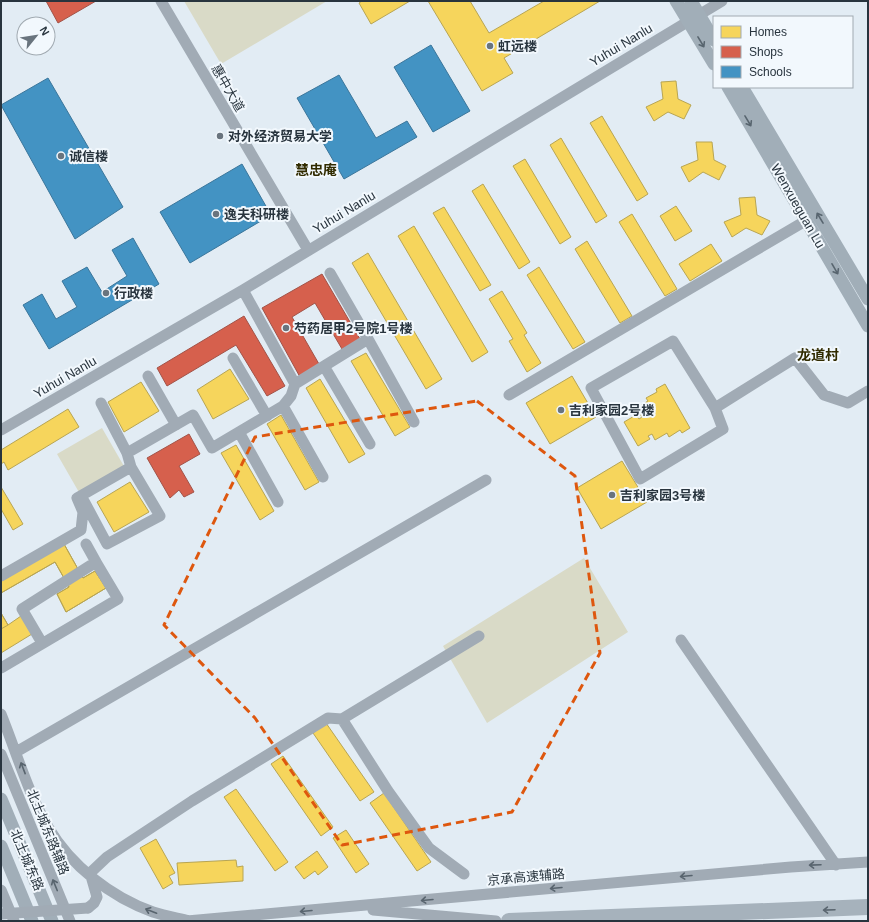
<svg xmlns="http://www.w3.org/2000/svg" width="869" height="922" font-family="Helvetica,'Noto Sans SC',sans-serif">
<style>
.green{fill:#d9dac7}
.homes{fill:#f6d55c;stroke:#b8a553}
.shops{fill:#d6604d;stroke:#a25348}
.schools{fill:#4393c3;stroke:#3b769b}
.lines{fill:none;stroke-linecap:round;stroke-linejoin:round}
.minor{stroke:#a1abb5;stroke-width:11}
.major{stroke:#a1aeb8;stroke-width:13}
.highway{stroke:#a6b2bc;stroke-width:16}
.minor-bridge{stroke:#a1abb5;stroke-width:11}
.oneway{stroke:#58656f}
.oneway2{stroke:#58646e}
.oneway3{stroke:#5a6670}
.marked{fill:none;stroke:#de570e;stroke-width:3;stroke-dasharray:8 5;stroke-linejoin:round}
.poi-dot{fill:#69747e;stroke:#f2f8fd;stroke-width:1.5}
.labels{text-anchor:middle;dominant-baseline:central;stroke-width:4;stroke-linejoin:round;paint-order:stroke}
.street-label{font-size:13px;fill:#28343e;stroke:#f2f8fd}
.poi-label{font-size:13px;font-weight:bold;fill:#28343e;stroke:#f2f8fd;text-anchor:start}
.neighbourhood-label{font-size:14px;font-weight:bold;fill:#312b00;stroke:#f2f8fd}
</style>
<rect width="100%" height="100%" fill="#e2ecf4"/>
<path class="green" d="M184,1H327L221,64Z
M102,428L125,468L80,494L57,454Z
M584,558L628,632L487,723L443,646Z"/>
<path class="homes" d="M362,1H410L371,24L359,3Z
M428,1H470L489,33L544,1H600L504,58L513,73L482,91Z
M676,81L678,99L691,105L684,119L668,112L654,121L646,107L663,99L661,82Z
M602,116L648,194L637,201L590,123Z
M561,138L607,216L596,223L550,145Z
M696,142H712L714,160L726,166L719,180L703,172L689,182L681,167L698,160Z
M525,159L571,237L560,244L513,166Z
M483,184L530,262L519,269L472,191Z
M755,197L757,215L770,221L762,235L746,228L732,237L724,222L741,215L739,198Z
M676,206L692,231L675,241L660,216Z
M444,207L491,285L480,291L433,213Z
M632,214L677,289L665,296L619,222Z
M414,226L488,352L472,362L398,236Z
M587,241L632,316L620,323L575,249Z
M711,244L722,261L690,281L679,264Z
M368,253L442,379L426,389L352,263Z
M539,267L585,342L573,349L527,275Z
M502,291L527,333L524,335L541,363L527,372L509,341L513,339L489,299Z
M366,353L410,427L395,436L351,361Z
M230,369L249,399L213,419L197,390Z
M572,376L596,417L550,444L526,403Z
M320,379L365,454L349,463L306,388Z
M141,382L159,411L124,432L108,402Z
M665,384L690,428L682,433L680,430L669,437L667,433L655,440L652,434L648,436L650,439L638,446L624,422L636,415L639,419L642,417L636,408L648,401L646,398L657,392L656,389Z
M68,409L79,427L8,470L4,462L1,464V450Z
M281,415L319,482L305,490L267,424Z
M236,445L274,511L260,520L221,453Z
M622,461L647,502L601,529L577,488Z
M130,482L149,512L114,532L97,502Z
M1,487L23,524L13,530L1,509Z
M64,544L83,578L95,571L106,588L66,612L57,594L69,587L55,562L1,593V581Z
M64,544L83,578L95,571L106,588L66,612L57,594L69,587L55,562L1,593V581Z
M1,613L8,625L21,616L32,634L1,653Z
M1,613L8,625L1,629Z
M326,723L374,792L360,801L313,733Z
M283,756L333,827L321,836L271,764Z
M236,789L288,862L275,871L224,797Z
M384,793L431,862L417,871L370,803Z
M346,830L369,864L356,873L333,838Z
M156,839L175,873L169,876L173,883L163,889L140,848Z
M317,851L328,867L318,875L315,871L304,879L295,867Z
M236,860L237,867L243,866V881L179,885L177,863Z"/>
<path class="shops" d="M46,1H96L58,23Z
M322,274L360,339L342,349L315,303L292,317L319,364L300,377L262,308Z
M244,316L285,386L267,396L236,345L167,386L157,368Z
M189,434L200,454L179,466L194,492L184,497L179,490L170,498L147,458Z"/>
<path class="schools" d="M431,45L470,111L433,132L394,67Z
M339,75L376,138L407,121L417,137L344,179L297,98Z
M48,78L123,207L75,239L1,105Z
M242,164L271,215L190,263L160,212Z
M133,238L159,284L49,349L23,305L42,294L56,319L77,307L62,281L87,267L102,292L127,276L112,250Z"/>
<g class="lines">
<path class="minor" d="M161,1L308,250
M243,290L295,384L368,339L330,273
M368,339L414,422
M673,341L715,408L723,429L640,479L591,388Z
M233,358L267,416
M324,366L370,444
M148,376L176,425
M509,395L807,220
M101,403L127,453
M283,406L323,477
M715,408L795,358L824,395L848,403L868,391
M1,430L243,290L722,1
M239,432L278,502
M84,501L107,544L160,516L131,467
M86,544L96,562
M1,576L81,530L83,512L77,498L131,467L127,453L193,415L212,448L283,406L291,396L295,384
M681,640L836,865
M1,668L118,599L96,562L22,609L42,643
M1,714C16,751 28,793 48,827C71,866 111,897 153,912C165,916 177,918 189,921
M342,719L479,636
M16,752L486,480
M1,754L70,921
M89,874L107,857L192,801L328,718L342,719L388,791L429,848L464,874
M1,890L14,921
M88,908L94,903L97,897L91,876
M373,910L496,921
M187,921L791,867L868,862"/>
<path class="major" d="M676,1L714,64
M691,1L714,40
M728,87L868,326
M742,87L868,299
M1,799L52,921
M1,846L32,921"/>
<path class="highway" d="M509,921L868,907"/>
<path class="minor-bridge" d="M1,914L88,908"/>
</g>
<defs><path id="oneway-shaft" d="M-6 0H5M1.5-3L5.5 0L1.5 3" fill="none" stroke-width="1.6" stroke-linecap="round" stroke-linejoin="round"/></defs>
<g class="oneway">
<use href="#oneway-shaft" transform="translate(701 42) rotate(59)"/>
<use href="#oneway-shaft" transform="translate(748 121) rotate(59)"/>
<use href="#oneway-shaft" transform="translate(820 218) rotate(-121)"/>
<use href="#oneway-shaft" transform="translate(835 269) rotate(60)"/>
</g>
<g class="oneway2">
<use href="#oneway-shaft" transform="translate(23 768) rotate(-111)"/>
<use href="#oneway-shaft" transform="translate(815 865) rotate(178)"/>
<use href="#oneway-shaft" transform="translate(686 876) rotate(175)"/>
<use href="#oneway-shaft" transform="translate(55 885) rotate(-112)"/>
<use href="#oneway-shaft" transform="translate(556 888) rotate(175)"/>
<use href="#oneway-shaft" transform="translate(427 900) rotate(175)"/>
<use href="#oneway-shaft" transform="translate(151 911) rotate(-159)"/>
<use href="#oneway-shaft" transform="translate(306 911) rotate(175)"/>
</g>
<use class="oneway3" href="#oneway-shaft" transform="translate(829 910) rotate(178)"/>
<path class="marked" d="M477,401L575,476L600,653L512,812L342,845L255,718L164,625L255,437Z"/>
<g class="poi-dot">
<circle cx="490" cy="46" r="4"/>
<circle cx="220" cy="136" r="4"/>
<circle cx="61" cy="156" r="4"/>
<circle cx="216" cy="214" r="4"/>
<circle cx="106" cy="293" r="4"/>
<circle cx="286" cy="328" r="4"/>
<circle cx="561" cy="410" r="4"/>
<circle cx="612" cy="495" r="4"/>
</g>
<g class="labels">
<g class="street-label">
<text transform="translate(621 45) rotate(-31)">Yuhui Nanlu</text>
<text transform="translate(228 88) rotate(60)">惠中大道</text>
<text transform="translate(798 206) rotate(60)">Wenxueguan Lu</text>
<text transform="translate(344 212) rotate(-31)">Yuhui Nanlu</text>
<text transform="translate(65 377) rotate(-30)">Yuhui Nanlu</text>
<text transform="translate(48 832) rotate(68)">北土城东路辅路</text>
<text transform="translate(27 860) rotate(67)">北土城东路</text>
<text transform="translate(526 877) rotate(-5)">京承高速辅路</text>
</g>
<g class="poi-label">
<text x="498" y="46">虹远楼</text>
<text x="228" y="136">对外经济贸易大学</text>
<text x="69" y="156">诚信楼</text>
<text x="224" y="214">逸夫科研楼</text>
<text x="114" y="293">行政楼</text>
<text x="294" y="328">芍药居甲2号院1号楼</text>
<text x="569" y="410">吉利家园2号楼</text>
<text x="620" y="495">吉利家园3号楼</text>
</g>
<g class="neighbourhood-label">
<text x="316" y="170">慧忠庵</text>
<text x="818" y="355">龙道村</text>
</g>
</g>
<rect width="869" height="922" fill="none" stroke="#28343e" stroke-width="4"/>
<rect x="713" y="16" width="140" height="72" fill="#f2f8fd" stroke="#a1aab1"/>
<rect x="721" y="26" width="20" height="12" fill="#f6d55c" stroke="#a1aab1"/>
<text x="749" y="36" font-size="12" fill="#28343e">Homes</text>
<rect x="721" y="46" width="20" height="12" fill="#d6604d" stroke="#a1aab1"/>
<text x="749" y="56" font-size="12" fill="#28343e">Shops</text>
<rect x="721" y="66" width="20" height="12" fill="#4393c3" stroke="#a1aab1"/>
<text x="749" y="76" font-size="12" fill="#28343e">Schools</text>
<g transform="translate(36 36) rotate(60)"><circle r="19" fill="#f2f8fd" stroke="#a1aab1"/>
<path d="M0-3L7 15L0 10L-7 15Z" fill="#69747e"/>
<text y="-6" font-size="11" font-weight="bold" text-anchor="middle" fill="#28343e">N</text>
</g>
</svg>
